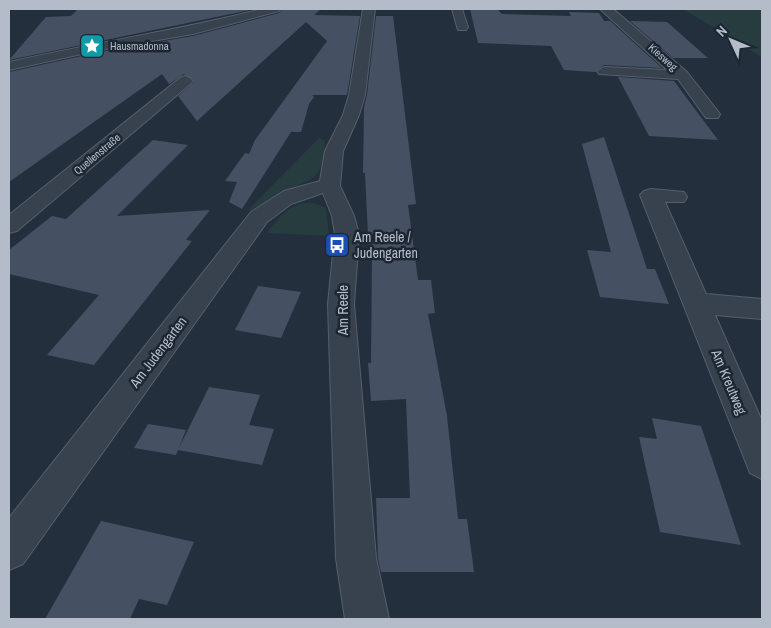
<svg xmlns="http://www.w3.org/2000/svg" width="771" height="628" font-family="'Archivo Narrow',sans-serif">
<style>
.green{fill:#263c3f}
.building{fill:#455162}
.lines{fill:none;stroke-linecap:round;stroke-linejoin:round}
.minor-casing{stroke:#565f6c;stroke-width:2}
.minor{fill:#38414e;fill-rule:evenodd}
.labels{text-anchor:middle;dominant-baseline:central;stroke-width:5;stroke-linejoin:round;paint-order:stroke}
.far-poi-label{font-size:11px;fill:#b4bcc9;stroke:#1d2633;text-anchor:start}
.far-street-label{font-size:11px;fill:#b4bcc9;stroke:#1d2633}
.poi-label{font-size:14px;fill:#b4bcc9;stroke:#1d2633;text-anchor:start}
.street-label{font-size:14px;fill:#b4bcc9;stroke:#1d2633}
</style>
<rect width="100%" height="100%" fill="#242f3e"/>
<path class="green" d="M683,9H762V57Z
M319,138L325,141C323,185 310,177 279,195C268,201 259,207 247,211Z
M302,203H314L326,208L329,236L267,233C277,219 285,209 302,203Z"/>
<path class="building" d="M137,9H255L9,60L46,17L71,16L77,10Z
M283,9H321L314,15L360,16L347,95H312L314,97L309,104L301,132H291L242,209L229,202L237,182L225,181L245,153L249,154L255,140L327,41L306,22L197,121L178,96L194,82V80L184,74L169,84L162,74L9,182V72L100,52L193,36L279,13Z
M470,9H497L502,14L571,16L569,12L599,13L604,21H610L662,68L604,65L595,72L564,70L551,46L478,43Z
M376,16H393L416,204L408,205L418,280H431L435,313L428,314L447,416L458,519H467L474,572H381L378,558L376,498H410L406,399L371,401L368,363H371L372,255H369L365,173H363L364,107L367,95Z
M630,21L667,22L708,58H673Z
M618,77L674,81L718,140L649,136Z
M604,137L647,269H655L669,304L600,297L587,250L611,252L582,144Z
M153,140L188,145L117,216L210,210L186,240L192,241L94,365L47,355L99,295L9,274V250L52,216L66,219Z
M258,286L301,292L281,338L235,330Z
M209,387L260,395L249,425L274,429L262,465L178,450Z
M652,418L701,426L741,545L660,532L639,437L657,439Z
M148,424L186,430L176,455L134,448Z
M101,521L194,542L167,605L139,599L130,619H45Z"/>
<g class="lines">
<defs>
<path id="minor" d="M262,9H281L279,11L193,34L100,50L9,70V62C93,43 179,30 262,9Z
M363,9H375L365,95L359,115L343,151L340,186L354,216L359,234L354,304L376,558L389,619H345L336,558L328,304L335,234L332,216L323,193L291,204L267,222L23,564L9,570V518L251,212L284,191L320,181L325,151L343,115L349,95Z
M452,9H462L468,27L466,30H458Z
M600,9H613L687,72L720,114L718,118H706L678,79L599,74L597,71L604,67L667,70Z
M185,76L190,78L193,81L190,84L17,231L9,233V215L180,78Z
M651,189L684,192L687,197L684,202H665L706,294L762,299V319L715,315L762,421V479L750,473L640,195L644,191Z"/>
</defs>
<use href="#minor" class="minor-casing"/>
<use href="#minor" class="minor"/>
</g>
<defs>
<symbol id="sight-square" viewBox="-11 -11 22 22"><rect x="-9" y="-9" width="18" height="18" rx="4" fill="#0f9aa8" stroke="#1d2633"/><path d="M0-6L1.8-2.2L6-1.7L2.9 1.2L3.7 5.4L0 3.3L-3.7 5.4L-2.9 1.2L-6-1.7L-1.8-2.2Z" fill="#fff"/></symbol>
<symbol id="bus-square" viewBox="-11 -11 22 22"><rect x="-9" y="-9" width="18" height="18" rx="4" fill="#1a4fb4" stroke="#1d2633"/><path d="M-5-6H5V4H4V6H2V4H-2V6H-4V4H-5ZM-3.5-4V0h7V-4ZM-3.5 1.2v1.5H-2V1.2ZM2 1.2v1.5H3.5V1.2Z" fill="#fff"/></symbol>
</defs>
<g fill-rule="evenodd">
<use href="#sight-square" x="78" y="32" width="28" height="28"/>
<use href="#bus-square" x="323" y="231" width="28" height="28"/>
</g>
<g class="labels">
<g class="far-poi-label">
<text x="110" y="46">Hausmadonna</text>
</g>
<g class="far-street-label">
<text transform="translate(663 57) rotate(42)">Kiesweg</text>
<text transform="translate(97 154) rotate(-40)">Quellenstraße</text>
</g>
<g class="poi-label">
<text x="354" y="237">Am Reele /<tspan x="354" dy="16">Judengarten</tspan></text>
</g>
<g class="street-label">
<text transform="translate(343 310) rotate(-90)">Am Reele</text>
<text transform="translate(158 352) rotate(-53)">Am Judengarten</text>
<text transform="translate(729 382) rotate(67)">Am Kreutweg</text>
</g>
</g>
<rect width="771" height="628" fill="none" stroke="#b4bcc9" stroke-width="20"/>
<g transform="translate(731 40) rotate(314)" stroke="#1d2633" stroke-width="4" paint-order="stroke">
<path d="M0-4L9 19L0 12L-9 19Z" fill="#b4bcc9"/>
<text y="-8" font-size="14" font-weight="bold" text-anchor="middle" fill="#b4bcc9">N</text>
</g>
</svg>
